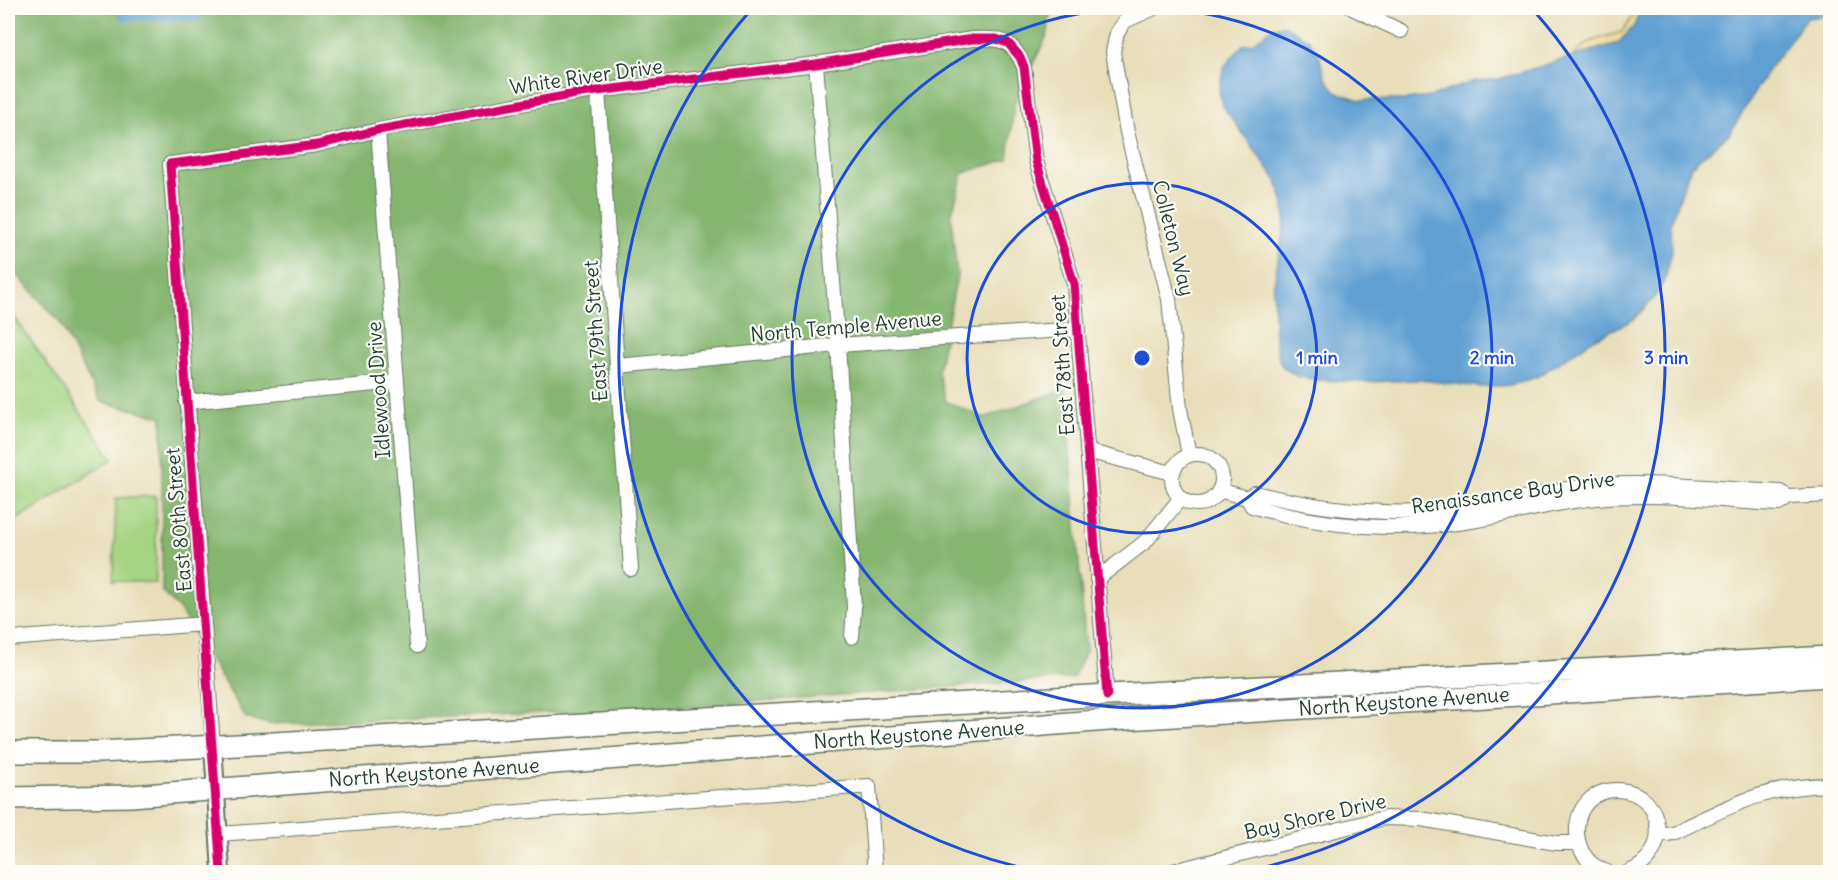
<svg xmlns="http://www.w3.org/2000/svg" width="1838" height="880" font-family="Delius,sans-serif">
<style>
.green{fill:#a5d482;stroke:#62885b;stroke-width:1.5}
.forest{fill:#84b670;stroke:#527a52;stroke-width:1.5}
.sand{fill:#eeda9e;stroke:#868c69;stroke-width:1.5}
.water{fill:#61a0d3;stroke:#406e84;stroke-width:1.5}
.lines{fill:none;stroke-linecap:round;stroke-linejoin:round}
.river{stroke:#61a0d3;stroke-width:26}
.minor-casing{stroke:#657563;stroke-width:16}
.tertiary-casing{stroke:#657563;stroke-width:20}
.primary-casing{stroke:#657563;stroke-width:24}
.minor{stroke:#fff;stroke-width:14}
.tertiary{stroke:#fff;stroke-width:16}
.primary{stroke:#fff;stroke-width:21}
.cycleway-casing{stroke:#fdfcf7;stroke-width:13}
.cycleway{stroke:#d6006c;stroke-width:9}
.ring{fill:none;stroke:#1d4ed8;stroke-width:3}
.labels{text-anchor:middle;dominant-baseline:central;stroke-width:4.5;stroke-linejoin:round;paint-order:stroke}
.street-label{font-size:20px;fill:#1f3d34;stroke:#fdfcf7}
.centre{fill:#1d4ed8;stroke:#fdfcf7;stroke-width:3}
.ring-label{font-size:18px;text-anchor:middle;font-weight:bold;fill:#1d4ed8;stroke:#fdfcf7;stroke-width:4.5;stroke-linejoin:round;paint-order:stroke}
</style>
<rect width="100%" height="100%" fill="#fdfcf7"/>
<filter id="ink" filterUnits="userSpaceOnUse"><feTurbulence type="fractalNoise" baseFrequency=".0167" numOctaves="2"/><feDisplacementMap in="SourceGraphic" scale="12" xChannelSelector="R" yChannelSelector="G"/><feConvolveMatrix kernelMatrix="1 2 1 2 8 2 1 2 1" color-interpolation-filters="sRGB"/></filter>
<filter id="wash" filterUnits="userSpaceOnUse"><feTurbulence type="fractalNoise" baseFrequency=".008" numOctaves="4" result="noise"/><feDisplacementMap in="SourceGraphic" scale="24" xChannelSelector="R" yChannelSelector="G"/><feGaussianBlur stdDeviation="1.35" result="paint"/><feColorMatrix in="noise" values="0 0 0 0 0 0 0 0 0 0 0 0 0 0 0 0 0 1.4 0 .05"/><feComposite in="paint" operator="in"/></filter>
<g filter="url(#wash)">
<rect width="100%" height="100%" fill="#e8deb9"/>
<path class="green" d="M8,308L113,459L8,525Z
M156,496V583L113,581L116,498Z"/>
<path class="forest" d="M8,8H1050L1048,33L1014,104L1008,159L963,173L951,216L957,275L938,371L945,401L984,418L1065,389L1086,651L1073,678L666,708L269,724L246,718L180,610L162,591V417L100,401L59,321L8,265Z"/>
<path class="sand" d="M1635,8H1646L1635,37L1572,61C1580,40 1603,38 1622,32L1634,14Z"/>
<path class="water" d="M1641,8H1830V15L1807,18L1768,70L1730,133L1691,166L1671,222L1672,252L1665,279L1654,298L1633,320L1594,339L1537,377L1510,385L1483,387L1419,380L1366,382L1319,380L1297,376L1284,368L1280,363L1275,340L1273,289L1285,221L1283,200L1276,179L1224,108L1219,91L1223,68L1243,45L1252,43L1274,27L1283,25L1308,39L1319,55L1325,77L1336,92L1360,100H1405L1430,97L1474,81L1499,79L1618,43L1634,26Z"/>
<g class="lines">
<path class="river" d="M128,8H194"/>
</g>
</g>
<g filter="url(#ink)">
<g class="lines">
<defs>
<path id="minor" d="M1154,8L1125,21L1117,33L1113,52L1127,132L1169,299L1180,409L1189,455
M1352,8L1401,31
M816,64L838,345L854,607L852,637
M598,91L631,569
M378,130L417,646
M618,366L838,345L1078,329
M186,402L397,382
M1087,451L1172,473
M1172 479a25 25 0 1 1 50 0a25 25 0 1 1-50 0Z
M1219,490L1247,498L1252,506C1324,528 1403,533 1477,520C1517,513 1556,502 1597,498C1658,492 1718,501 1779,504L1789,497L1830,495
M1247,498L1255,493C1328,511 1398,518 1472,508C1515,502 1555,488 1598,485C1659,481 1719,489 1780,492L1789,497
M1097,579L1145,542L1180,499
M8,639L204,624
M213,746L170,164L317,145L378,130L581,93L816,64L972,39C1000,38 1013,39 1024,67L1036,161L1074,284L1107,696
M219,834L869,786L875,872
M1659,835L1673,833C1731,806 1764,786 1830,785
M1169,872L1384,818L1421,819L1556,843H1577
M1607,872C1563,858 1568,790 1617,790C1666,791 1672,857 1628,872"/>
<path id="tertiary" d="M213,746L221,872"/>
<path id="primary" d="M8,752H98L238,745L1072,697L1830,657
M8,798L131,796L1109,720L1830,676"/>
</defs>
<use href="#minor" class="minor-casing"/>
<use href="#tertiary" class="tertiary-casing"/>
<use href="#primary" class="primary-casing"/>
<use href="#minor" class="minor"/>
<use href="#tertiary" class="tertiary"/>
<use href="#primary" class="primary"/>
<defs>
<path id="cycleway" d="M221,872L170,164L317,145L378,130L581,93L816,64L972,39H996L1008,43L1020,57L1024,67L1036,161L1074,284L1107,696"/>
</defs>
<use href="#cycleway" class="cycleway-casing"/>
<use href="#cycleway" class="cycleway"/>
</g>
</g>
<g class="ring">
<circle cx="1142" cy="358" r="175"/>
<circle cx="1142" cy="358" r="350"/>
<path d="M1042 872A524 524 0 0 1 750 11M1534 11A524 524 0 0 1 1242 872"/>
</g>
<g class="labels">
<g class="street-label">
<text transform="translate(586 76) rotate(-8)">White River Drive</text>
<text transform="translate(1174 238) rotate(76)">Colleton Way</text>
<text transform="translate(846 326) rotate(-5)">North Temple Avenue</text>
<text transform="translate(595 331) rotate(-94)">East 79th Street</text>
<text transform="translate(1062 365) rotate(-94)">East 78th Street</text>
<text transform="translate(378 390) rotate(-94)">Idlewood Drive</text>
<text transform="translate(1513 492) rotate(-8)">Renaissance Bay Drive</text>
<text transform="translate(178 520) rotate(-95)">East 80th Street</text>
<text transform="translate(1404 701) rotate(-4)">North Keystone Avenue</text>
<text transform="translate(919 734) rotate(-4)">North Keystone Avenue</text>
<text transform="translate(434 772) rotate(-4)">North Keystone Avenue</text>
<text transform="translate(1315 816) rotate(-13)">Bay Shore Drive</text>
</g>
</g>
<circle cx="1142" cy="358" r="9" class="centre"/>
<g class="ring-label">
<text x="1317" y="364">1 min</text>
<text x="1492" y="364">2 min</text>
<text x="1666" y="364">3 min</text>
</g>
<rect width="1838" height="880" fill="none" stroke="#fdfcf7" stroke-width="30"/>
</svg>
